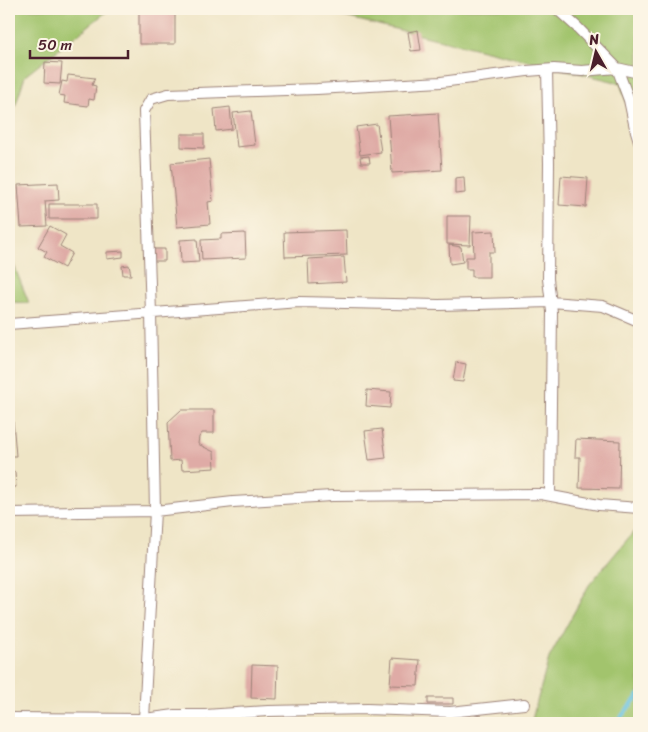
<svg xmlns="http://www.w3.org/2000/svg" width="648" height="732" font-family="Sriracha,sans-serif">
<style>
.green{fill:#a2c46d;stroke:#76724c}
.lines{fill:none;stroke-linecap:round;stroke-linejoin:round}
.stream{stroke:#63c1e1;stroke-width:4}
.building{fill:#dfaba6}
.minor-casing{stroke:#9c8278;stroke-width:12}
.minor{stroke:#fff;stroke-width:10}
</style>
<rect width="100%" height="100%" fill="#fcf5e5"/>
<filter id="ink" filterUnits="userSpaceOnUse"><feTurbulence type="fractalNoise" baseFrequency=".02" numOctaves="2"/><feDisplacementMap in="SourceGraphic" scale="10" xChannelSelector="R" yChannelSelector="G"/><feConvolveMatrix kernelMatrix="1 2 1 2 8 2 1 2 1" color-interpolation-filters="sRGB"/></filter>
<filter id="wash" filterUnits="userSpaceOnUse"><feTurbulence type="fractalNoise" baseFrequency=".0096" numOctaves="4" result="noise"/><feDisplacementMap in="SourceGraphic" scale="20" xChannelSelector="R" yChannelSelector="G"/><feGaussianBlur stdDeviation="1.12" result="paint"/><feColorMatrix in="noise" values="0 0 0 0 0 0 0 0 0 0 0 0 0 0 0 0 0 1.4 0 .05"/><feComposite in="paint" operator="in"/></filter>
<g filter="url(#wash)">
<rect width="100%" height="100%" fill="#efe5c6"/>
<path class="green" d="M9,9H110L25,76L9,125Z
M312,9H639V141L620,83Z
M9,253L29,303L9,302Z
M639,520V723H531L549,658L589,585L636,529Z"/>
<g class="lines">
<path class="stream" d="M616,723L639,695"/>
</g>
<g id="blocks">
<path class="building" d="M139,9H175V44H139Z
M418,30L421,50L411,51L408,32Z
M45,62L62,63L60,84L44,83Z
M68,75L95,78L92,85L96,86L94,100L89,99L88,106L64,103L65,96L59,95L62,81L67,82Z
M230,107L232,129L216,131L214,109Z
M251,111L255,145L237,147L233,113Z
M438,113L442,170L392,173L388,116Z
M377,124L381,152L360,155L356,127Z
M181,134H204V148L181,147Z
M369,156L370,163H361L360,157Z
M209,159L213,201L208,202L210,224L177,227L171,163Z
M561,176L588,178L586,207L559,205Z
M464,177L465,193L455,194V178Z
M58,183L59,200L45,201L47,226L21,227L18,185Z
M49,204H97V219H49Z
M447,216H471L470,245L447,244Z
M50,226L66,235L60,246L72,253L64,268L44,257L47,252L38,247Z
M346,230L347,255L285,257L284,232Z
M494,231L495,252H489V277H472V269H466V257H474L473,232Z
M245,233L246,258L202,260L201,240L221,239V234Z
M197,239L199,262L181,263L180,240Z
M449,245L461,247L463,262L450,264Z
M154,249H165V261H153Z
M123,251V257L107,259V252Z
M344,257L346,282L309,284L308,259Z
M129,265L131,275H123L122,266Z
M456,362L466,364L463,382L453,381Z
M367,390L391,392L390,408L366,406Z
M181,410H214V433H202L199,437L198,444L214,452L215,468L182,470L181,460L170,461L168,422Z
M9,420H13L16,456H9Z
M382,429L386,458L369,460L365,431Z
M576,439L620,441L619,489L579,488L580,457H575Z
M9,472H15L16,487L9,488Z
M392,658L420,660L418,686L390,685Z
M252,665L278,666L277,699L251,698Z
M428,698H453V704H428Z"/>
</g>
</g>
<g filter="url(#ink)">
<use href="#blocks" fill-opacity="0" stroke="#9c8278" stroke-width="1"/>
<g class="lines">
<defs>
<path id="minor" d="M557,9L577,27L617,68L629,100L635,128L639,141
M547,70L549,163L548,279L552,312L550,495
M9,324L299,302L439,305L551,302L603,306L636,320H639
M9,513L155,511L233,502L332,496L541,494L599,505L639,508
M9,718L144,719L155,511L151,313L144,111L151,99L168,94L317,89L441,82L527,71L554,69L582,71L617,68L639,73
M144,723V719L175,715H205L268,711L367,709L450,712L524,704"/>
</defs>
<use href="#minor" class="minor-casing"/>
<use href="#minor" class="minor"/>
</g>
</g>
<rect width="648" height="732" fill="none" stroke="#fcf5e5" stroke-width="30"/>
<g transform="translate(596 52) rotate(352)" stroke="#fcf5e5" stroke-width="4" paint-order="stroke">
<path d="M0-4L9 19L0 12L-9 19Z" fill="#4a1f2b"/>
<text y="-8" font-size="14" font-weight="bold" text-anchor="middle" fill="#4a1f2b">N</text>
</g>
<path d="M30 50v8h98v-8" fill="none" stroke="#4a1f2b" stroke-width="2.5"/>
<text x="38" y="50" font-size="15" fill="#4a1f2b" stroke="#fcf5e5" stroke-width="4" paint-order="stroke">50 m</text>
</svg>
